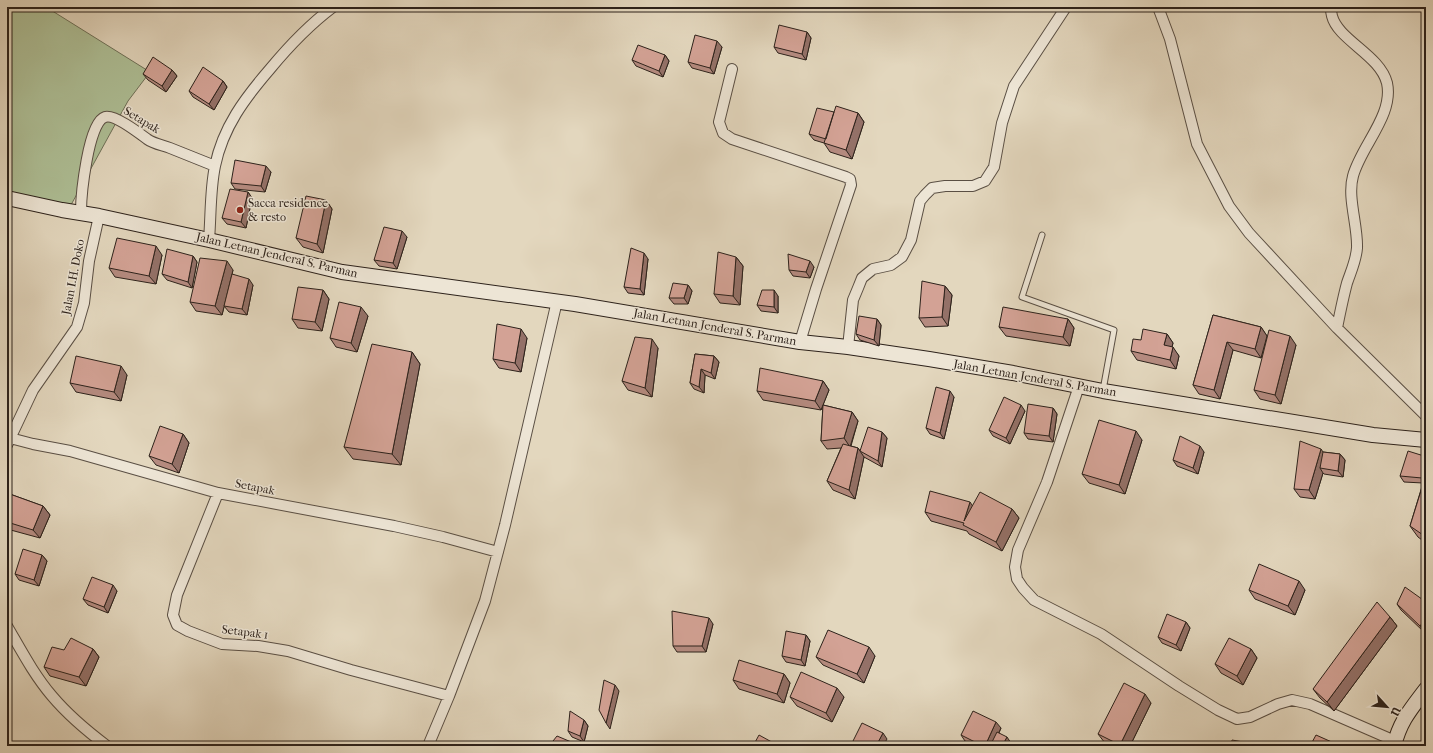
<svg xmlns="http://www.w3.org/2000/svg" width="1433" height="753" font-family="'IM FELL French Canon',serif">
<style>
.green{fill:#aebf96;stroke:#6e7058}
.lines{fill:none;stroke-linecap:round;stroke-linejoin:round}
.lane-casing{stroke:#5a4f44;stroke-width:7}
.street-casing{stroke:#5a4f44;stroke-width:12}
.secondary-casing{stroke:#2d221b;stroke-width:16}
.lane{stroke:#ede5d5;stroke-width:5}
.street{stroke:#ede5d5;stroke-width:10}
.secondary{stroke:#ede5d5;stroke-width:14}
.wall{fill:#b58b80;stroke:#2d221b}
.shaded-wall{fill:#947168;stroke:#2d221b}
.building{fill:#d3a295;stroke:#2d221b}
.poi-dot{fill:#8f2418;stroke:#ede5d5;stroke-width:1.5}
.labels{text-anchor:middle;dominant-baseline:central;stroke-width:3;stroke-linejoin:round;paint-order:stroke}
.street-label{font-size:12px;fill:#2d221b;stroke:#ede5d5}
.poi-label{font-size:12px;fill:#2d221b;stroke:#ede5d5;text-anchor:start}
</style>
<rect width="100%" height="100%" fill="#e3d7be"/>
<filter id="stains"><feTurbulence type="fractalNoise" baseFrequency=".005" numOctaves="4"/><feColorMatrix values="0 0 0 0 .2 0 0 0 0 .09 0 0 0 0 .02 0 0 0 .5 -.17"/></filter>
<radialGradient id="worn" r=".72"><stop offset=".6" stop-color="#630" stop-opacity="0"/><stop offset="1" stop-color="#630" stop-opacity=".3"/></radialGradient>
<path class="green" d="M7,7H46L150,72L128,101L66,214L7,203Z"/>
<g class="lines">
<defs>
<path id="lane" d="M1042,235L1022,297L1114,330L1103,390"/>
<path id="street" d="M1158,7L1170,39L1197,144L1229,206L1249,233L1337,328L1426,416
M1331,7C1331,10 1331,13 1332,16C1338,40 1380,55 1387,83C1394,115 1361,146 1353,176C1347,197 1358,226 1357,248C1356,261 1351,271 1347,283C1343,298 1340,313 1337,328
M732,69L719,122L723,133L732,139L846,177L850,179L851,185L816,289L800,342
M81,212C81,196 88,122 105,117C114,114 139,133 147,139C154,144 162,145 170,148C185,154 200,160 215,166
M209,240C211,216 210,190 215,166C223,127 245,98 270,69C289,46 309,25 333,7
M848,347L853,300L858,288L862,278L873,269L891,265L902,257L911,240L920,201L925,195L932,188L945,186H973L985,181L994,167L1002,123L1014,86L1066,7
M1079,386L1047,482L1018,550L1015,567L1017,579L1023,588L1034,600L1101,634L1179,686L1218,710L1237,719L1250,717L1278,704L1292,700L1310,704L1395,741
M10,438L33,444L70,451L218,493L394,526L443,537L498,552
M7,445L33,390L77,327L84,303L89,261L99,216
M218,493L177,595L173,615L177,625L188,631L222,644L258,646L288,651L351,670L449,696
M7,626C21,650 34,675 52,696C68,715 87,731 107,746
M428,746L449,696L485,601L505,525L557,301"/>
<path id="secondary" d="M7,198L62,210L99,216L209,240L342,272L575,304L800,342L848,347L929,359L1013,373L1103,391L1373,435L1426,440
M1394,746C1400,721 1411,709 1426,689"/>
</defs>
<use href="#lane" class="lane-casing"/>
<use href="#street" class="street-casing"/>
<use href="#secondary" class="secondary-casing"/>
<use href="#lane" class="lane"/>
<use href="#street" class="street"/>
<use href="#secondary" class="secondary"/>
</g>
<path class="wall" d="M807,32L811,38L806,60L778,53L774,47Z
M722,47L714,74L692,68L688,62Z
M665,55L669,61L663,77L636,66L632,60Z
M172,70L177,76L166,92L148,80L143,74Z
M223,81L227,87L214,110L193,97L189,91Z
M834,112L858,113L864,122L852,159L830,152L824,143L814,140L809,134Z
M271,172L265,192L235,189L231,183Z
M248,192L252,198L246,228L227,224L222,218Z
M326,200L332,209L323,253L303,247L296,238Z
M407,237L397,269L379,266L374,260Z
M162,255L156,284L115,277L109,268Z
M193,256L197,262L192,288L167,280L162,274Z
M736,257L743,266L740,305L720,303L714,294Z
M648,259L644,295L628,293L624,287Z
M814,267L810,278L793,276L789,270Z
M233,270L232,274L253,285L247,315L229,312L224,306L230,283L222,315L196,311L190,302Z
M688,285L692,291L688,304H674L669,298Z
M945,286L952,295L948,326L925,327L919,318Z
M323,290L329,299L322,331L298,328L292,319Z
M778,296V313L761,311L757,305Z
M1213,315L1261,327L1267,336L1261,358L1233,350L1220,399L1199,394L1193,385Z
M368,316L357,352L336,347L330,338Z
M877,319L881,325L879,346L860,340L856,334Z
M1068,319L1074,328L1070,346L1006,336L999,327Z
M1167,334L1173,343L1172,347L1179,356L1176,369L1137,360L1131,351L1141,340Z
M527,338L521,372L499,368L493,359Z
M1296,345L1281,404L1260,399L1254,390Z
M658,348L652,397L628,390L622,381Z
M412,352L420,364L401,465L353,459L344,447Z
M695,354L714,356L719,362L715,379L705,375L704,393L694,389L690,383Z
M127,375L121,401L76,392L70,383Z
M823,381L829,390L823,405L852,412L858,421L851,446L858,448L860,451L882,432L887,438L882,467L864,457L855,499L833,490L827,481L841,448L827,449L821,441L823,406L821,410L763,400L757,391Z
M954,397L944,439L930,434L926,428Z
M1053,408L1057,414L1053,442L1028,439L1024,433Z
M1025,411L1010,444L993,436L989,430Z
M183,434L189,443L179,473L156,465L149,456Z
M1142,440L1125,494L1089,483L1082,474Z
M1204,452L1198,474L1177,466L1173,460Z
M1323,452L1340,454L1345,460L1343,477L1324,474L1323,473L1315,499L1300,497L1294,489Z
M1426,459V543L1418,537L1410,526L1423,483L1404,482L1400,476Z
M7,493L43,506L50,515L40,538L7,529Z
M972,506L1012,509L1019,518L1002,551L969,534L967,531L931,521L925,512Z
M42,555L47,561L39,586L19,580L15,574Z
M1249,590H1305L1295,615L1255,599Z
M117,591L108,613L88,605L83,599Z
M1426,602V630L1424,632L1401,610L1397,604Z
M1390,617L1397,626L1334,711L1320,698L1313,689Z
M1186,622L1190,628L1181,651L1162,643L1158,637Z
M713,624L706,652H677L673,646Z
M806,635L810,641L805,666L786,662L782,656Z
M93,649L99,657L86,686L50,676L44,667L64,650Z
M1251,649L1257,658L1243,685L1221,673L1215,664Z
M875,656L864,683L823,665L816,657Z
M784,674L790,683L784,703L739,689L733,680Z
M790,697H844L832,722L797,706Z
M1151,703L1130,746H1110L1105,743L1098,734Z
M584,720L588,726L584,742L572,737L568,731Z
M1001,728L999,733L1011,743L1010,746H975L965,741L961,735Z"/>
<path class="shaded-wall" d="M807,32L811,38L806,60L802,54Z
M717,41L722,47L714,74L710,68Z
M665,55L669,61L663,77L659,71Z
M172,70L177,76L166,92L162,86Z
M223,81L227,87L214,110L209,104Z
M858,113L864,122L852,159L846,150Z
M266,166L271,172L265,192L261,186Z
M248,192L252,198L246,228L241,222Z
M326,200L332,209L323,253L317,244Z
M402,231L407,237L397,269L393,263Z
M156,246L162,255L156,284L149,276Z
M644,253L648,259L644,295L640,289Z
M193,256L197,262L192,288L188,282Z
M736,257L743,266L740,305L733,296Z
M227,261L233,270L222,315L215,306Z
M810,261L814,267L810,278L806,272Z
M249,279L253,285L247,315L242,309Z
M688,285L692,291L688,304L684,298Z
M945,286L952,295L948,326L942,317Z
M323,290L329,299L322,331L315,322Z
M774,290L778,296V313L774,307Z
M361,307L368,316L357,352L351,343Z
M877,319L881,325L879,346L874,340Z
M1068,319L1074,328L1070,346L1063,337Z
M1261,327L1267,336L1261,358L1255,349Z
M521,329L527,338L521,372L515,363Z
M1167,334L1173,343L1170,354L1164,345Z
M1290,336L1296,345L1281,404L1275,395Z
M652,339L658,348L652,397L645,388Z
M1227,342L1233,350L1220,399L1214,390Z
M1173,347L1179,356L1176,369L1170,360Z
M412,352L420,364L401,465L392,454Z
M714,356L719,362L715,379L711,373Z
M121,366L127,375L121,401L114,392Z
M701,369L705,375L704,393L699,387Z
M823,381L829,390L821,410L815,401Z
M950,391L954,397L944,439L940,433Z
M1021,405L1025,411L1010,444L1006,438Z
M1053,408L1057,414L1053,442L1049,436Z
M852,412L858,421L850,447L844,438Z
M1136,431L1142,440L1125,494L1119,485Z
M882,432L887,438L882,467L878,461Z
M183,434L189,443L179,473L172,464Z
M1200,446L1204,452L1198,474L1193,468Z
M858,448L864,457L855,499L849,490Z
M1321,449L1327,458L1320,468L1323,473L1315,499L1309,490Z
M1340,454L1345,460L1343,477L1338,471Z
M1424,456L1426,459V483L1422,478Z
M970,502L976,511L964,521Z
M43,506L50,515L40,538L33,530Z
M1012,509L1019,518L1002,551L996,542Z
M42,555L47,561L39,586L34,580Z
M1299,581L1305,590L1295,615L1288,606Z
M113,585L117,591L108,613L104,607Z
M1390,617L1397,626L1334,711L1327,702Z
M709,618L713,624L706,652L702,646Z
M1426,618V630L1424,632L1420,626Z
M1186,622L1190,628L1181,651L1176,645Z
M806,635L810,641L805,666L801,660Z
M869,647L875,656L864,683L857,674Z
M93,649L99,657L86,686L79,677Z
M1251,649L1257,658L1243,685L1237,676Z
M784,674L790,683L784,703L777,694Z
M615,685L619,691L610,729L606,723Z
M837,688L844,697L832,722L826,713Z
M1145,694L1151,703L1130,746H1121L1120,745Z
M584,720L588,726L584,742L580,736Z
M996,722L1001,728L992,746H985Z
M883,733L887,739L883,746H876Z
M1007,737L1011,743L1010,746H1002Z"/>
<path class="building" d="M779,25L807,32L802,54L774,47Z
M695,35L717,41L710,68L688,62Z
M638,45L665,55L659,71L632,60Z
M153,57L172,70L162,86L143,74Z
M203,67L223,81L209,104L189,91Z
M836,106L858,113L846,150L824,143Z
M817,108L834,112L826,139L809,134Z
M235,160L266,166L261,186L231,183Z
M230,189L248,192L241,222L222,218Z
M306,196L326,200L317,244L296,238Z
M384,227L402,231L393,263L374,260Z
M117,238L156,246L149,276L109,268Z
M631,248L644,253L640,289L624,287Z
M167,249L193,256L188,282L162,274Z
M718,252L736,257L733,296L714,294Z
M788,254L810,261L806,272L789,270Z
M200,258L227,261L215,306L190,302Z
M232,274L249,279L242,309L224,306Z
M922,281L945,286L942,317L919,318Z
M673,283L688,285L684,298H669Z
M298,287L323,290L315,322L292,319Z
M762,290H774V307L757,305Z
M339,302L361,307L351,343L330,338Z
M1003,307L1068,319L1063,337L999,327Z
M1213,315L1261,327L1255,349L1227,342L1214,390L1193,385Z
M859,316L877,319L874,340L856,334Z
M497,324L521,329L515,363L493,359Z
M1143,329L1167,334L1164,345L1173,347L1170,360L1131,351L1133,339L1141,340Z
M1269,330L1290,336L1275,395L1254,390Z
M635,337L652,339L645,388L622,381Z
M372,344L412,352L392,454L344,447Z
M695,354L714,356L711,373L701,369L699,387L690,383Z
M76,356L121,366L114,392L70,383Z
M760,368L823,381L815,401L757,391Z
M936,387L950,391L940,433L926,428Z
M1004,397L1021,405L1006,438L989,430Z
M1028,404L1053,408L1049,436L1024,433Z
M823,405L852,412L844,438L821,441Z
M1099,420L1136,431L1119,485L1082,474Z
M160,426L183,434L172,464L149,456Z
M868,427L882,432L878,461L860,451Z
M1180,436L1200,446L1193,468L1173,460Z
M1300,441L1321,449L1309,490L1294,489Z
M843,444L858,448L849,490L827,481Z
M1408,451L1424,456L1422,478L1400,476Z
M1323,452L1340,454L1338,471L1320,468Z
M1424,481L1426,482V537L1410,526Z
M930,491L970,502L964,521L980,492L1012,509L996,542L963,525L964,523L925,512Z
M7,493L43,506L33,530L7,522Z
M23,549L42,555L34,580L15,574Z
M1259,564L1299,581L1288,606L1249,590Z
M92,577L113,585L104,607L83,599Z
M1405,587L1426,602V618L1420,626L1397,604Z
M1377,602L1390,617L1327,702L1313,689Z
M672,611L709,618L702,646H673Z
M1167,614L1186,622L1176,645L1158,637Z
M828,630L869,647L857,674L816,657Z
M786,631L806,635L801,660L782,656Z
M71,638L93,649L79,677L44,667L52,647L64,650Z
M1229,638L1251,649L1237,676L1215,664Z
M739,660L784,674L777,694L733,680Z
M801,672L837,688L826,713L790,697Z
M604,680L615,685L606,723L599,710Z
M1124,683L1145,694L1120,745L1098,734Z
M570,711L584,720L580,736L568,731Z
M973,711L996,722L985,746H983L961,735Z
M862,723L883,733L876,746H858L852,743Z
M997,732L1007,737L1002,746H990Z
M759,735L779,746H753Z
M1316,735L1334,743L1333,746H1310Z
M557,736L576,744V746H549Z
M1232,740L1266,746H1231Z"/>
<circle class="poi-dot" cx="240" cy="210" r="4"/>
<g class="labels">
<g class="street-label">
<text transform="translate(142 120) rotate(31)">Setapak</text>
<text transform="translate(277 255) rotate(13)">Jalan Letnan Jenderal S. Parman</text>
<text transform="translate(73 277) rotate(-79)">Jalan I.H. Doko</text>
<text transform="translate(715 327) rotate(10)">Jalan Letnan Jenderal S. Parman</text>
<text transform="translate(1035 378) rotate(10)">Jalan Letnan Jenderal S. Parman</text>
<text transform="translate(255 487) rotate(11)">Setapak</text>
<text transform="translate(245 632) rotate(7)">Setapak 1</text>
</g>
<g class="poi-label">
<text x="248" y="203">Sacca residence<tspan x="248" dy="14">&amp; resto</tspan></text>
</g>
</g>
<rect width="1433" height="753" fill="none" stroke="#e3d7be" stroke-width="24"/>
<rect x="8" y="8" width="1417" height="737" fill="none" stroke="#2d221b" stroke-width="2"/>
<rect x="12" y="12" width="1409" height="729" fill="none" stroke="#2d221b"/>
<g transform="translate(1387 707) rotate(117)" stroke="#ede5d5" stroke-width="3" paint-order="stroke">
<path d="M0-3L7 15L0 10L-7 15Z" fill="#2d221b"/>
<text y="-6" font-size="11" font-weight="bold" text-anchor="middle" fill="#2d221b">U</text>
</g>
<rect width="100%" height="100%" filter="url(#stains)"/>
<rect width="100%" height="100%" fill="url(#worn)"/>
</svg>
